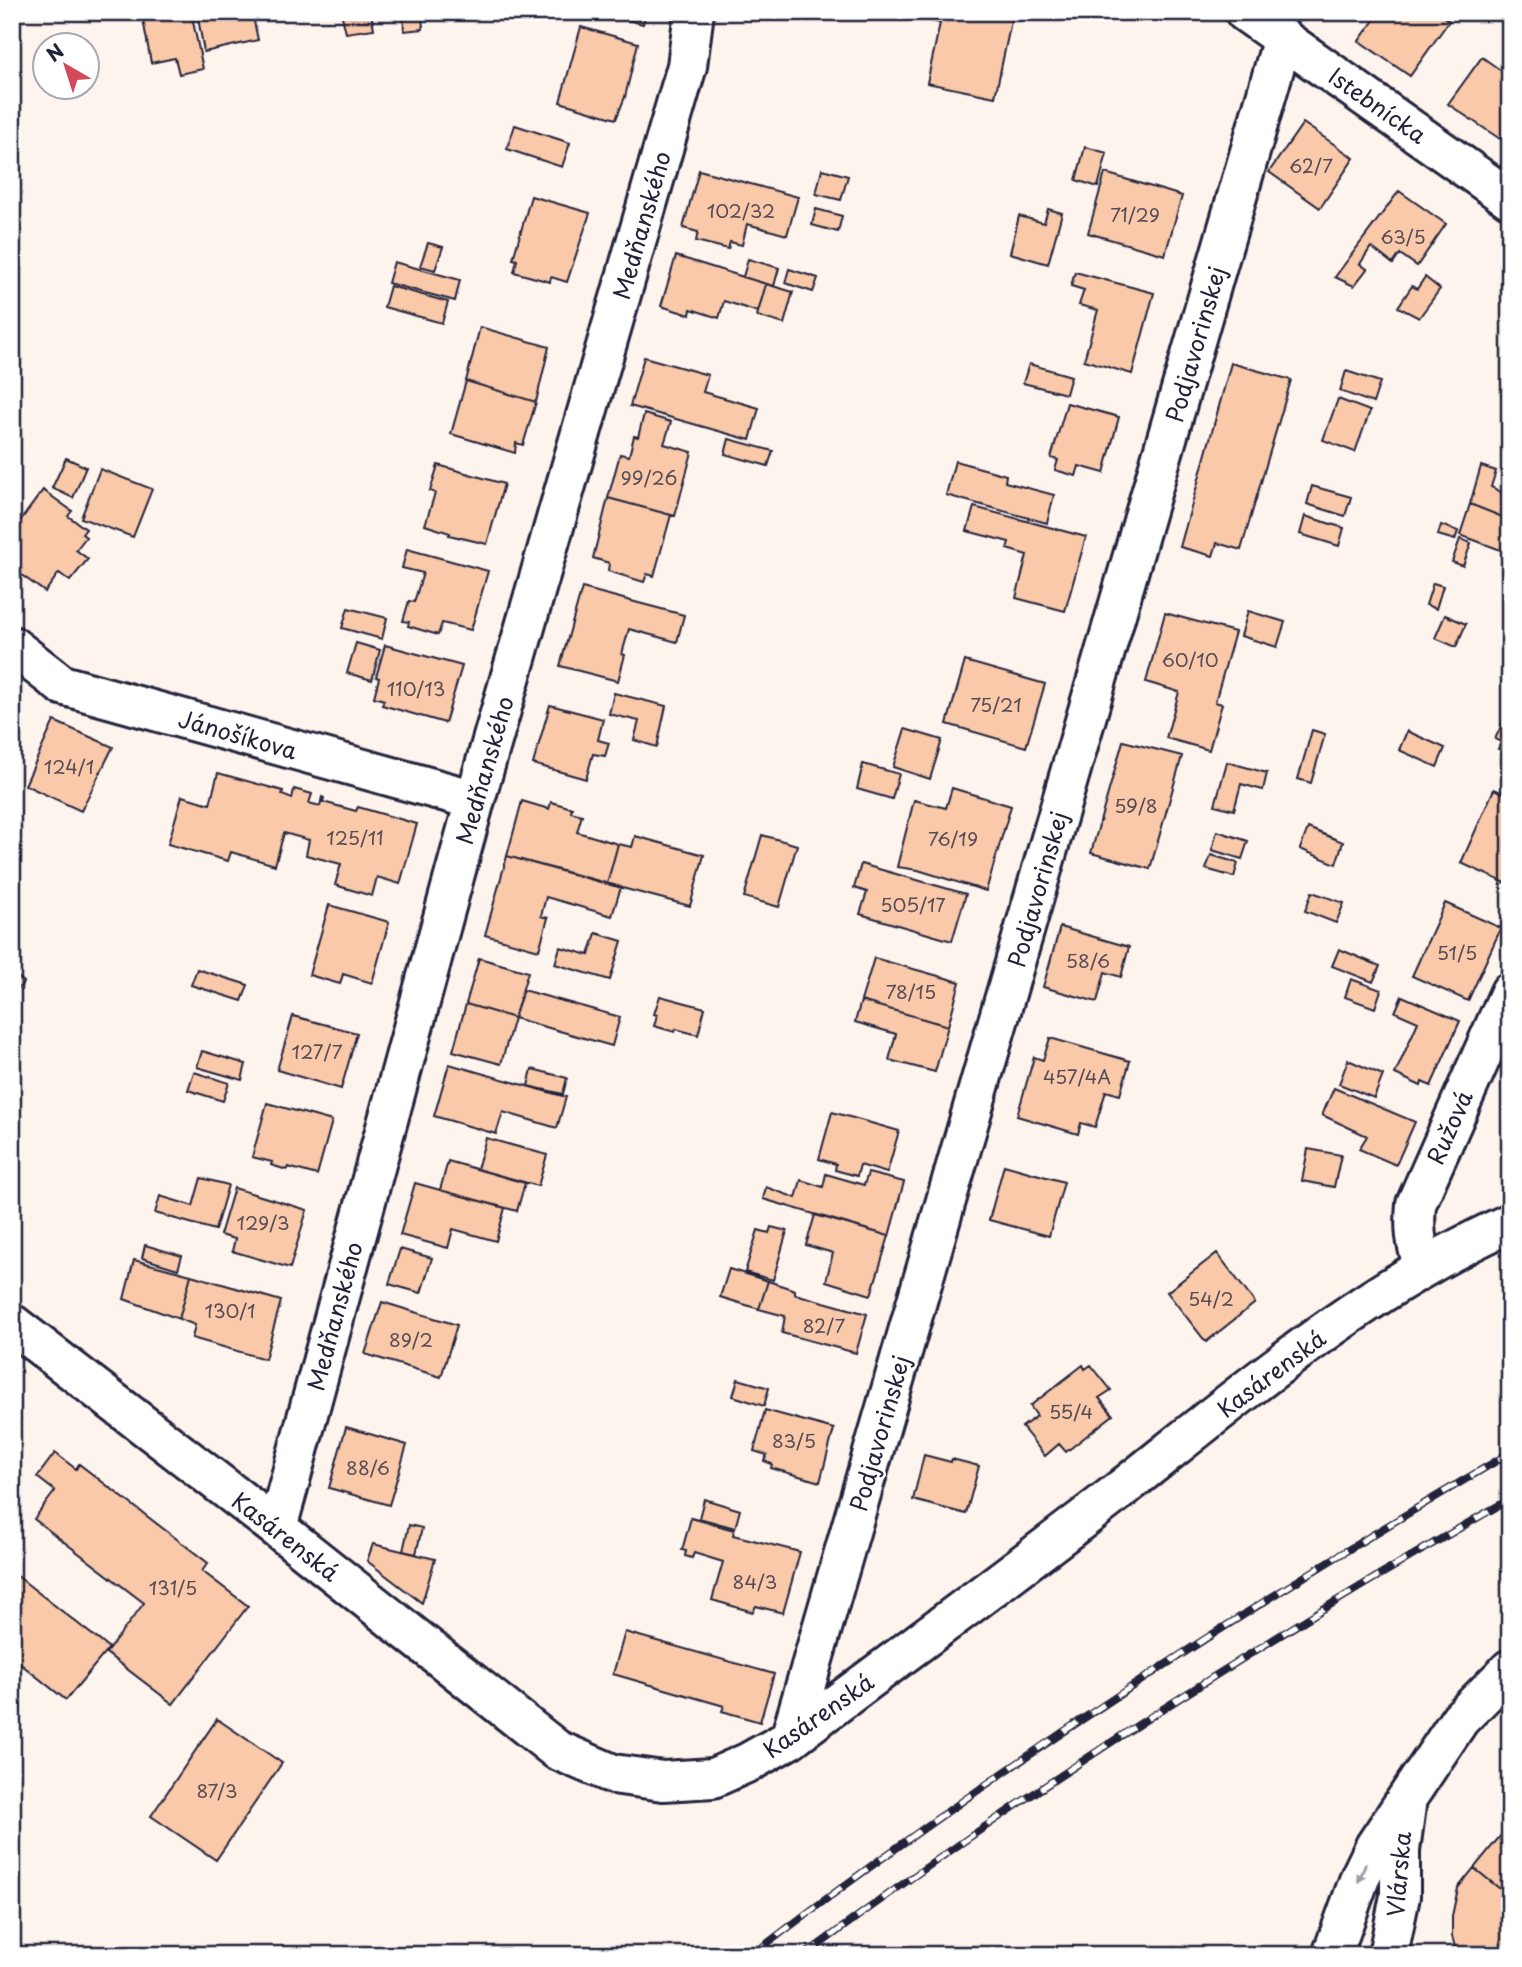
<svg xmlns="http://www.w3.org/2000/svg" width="1522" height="1967" font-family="'Playpen Sans',sans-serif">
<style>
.building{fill:#f9c9a9;stroke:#22223b;stroke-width:2}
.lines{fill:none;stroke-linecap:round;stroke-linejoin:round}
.minor-casing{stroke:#22223b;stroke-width:44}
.tertiary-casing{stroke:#22223b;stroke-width:44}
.secondary-casing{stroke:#22223b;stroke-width:44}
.minor{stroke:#fff;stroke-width:38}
.tertiary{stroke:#fff;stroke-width:38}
.secondary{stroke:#fff;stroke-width:38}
.rail-casing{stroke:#22223b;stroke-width:8}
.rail{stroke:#fff;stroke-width:5;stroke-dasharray:16;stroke-linecap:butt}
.oneway{fill:#9c9ca7}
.labels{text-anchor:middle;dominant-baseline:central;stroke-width:5;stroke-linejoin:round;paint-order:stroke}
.number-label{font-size:19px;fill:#584c56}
.street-label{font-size:23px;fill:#22223b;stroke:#fff}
</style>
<rect width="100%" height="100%" fill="#fef4ee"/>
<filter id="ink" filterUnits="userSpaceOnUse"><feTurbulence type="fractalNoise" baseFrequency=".0143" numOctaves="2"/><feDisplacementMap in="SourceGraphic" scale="14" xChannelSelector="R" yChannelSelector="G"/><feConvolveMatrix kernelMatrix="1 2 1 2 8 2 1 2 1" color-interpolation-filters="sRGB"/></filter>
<g filter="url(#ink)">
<path class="building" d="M149,12H191L203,69L179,74L175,58L151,63L142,14Z
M197,12H252L258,40L204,52Z
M341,12H371L374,29L346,33Z
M403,12H422L423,29L404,31Z
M451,12H512V15L451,17Z
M629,12H646L643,24L627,20Z
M888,12H1013L995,97L927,83L940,23Z
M1380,12H1437L1449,21L1410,76L1359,41Z
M581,27L638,43L625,97L616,119L560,102Z
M1482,57L1510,77V125L1500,139L1448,104Z
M1303,123L1354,158L1320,208L1269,172Z
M515,125L570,143L562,167L507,149Z
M1085,147L1107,153L1098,187L1076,180Z
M822,169L848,176L841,200L816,194Z
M699,170L798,197L787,235L747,224L742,245L730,242L728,249L696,241L698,232L683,228Z
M1105,173L1182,196L1165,255L1088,233Z
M1399,191L1446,224L1417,266L1400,254L1393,264L1371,247L1360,264L1367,269L1354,286L1335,277Z
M531,196L590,213L567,282L551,277L550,282L514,272L517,260L513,259Z
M816,209L842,216L838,232L812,225Z
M1048,209L1062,213L1048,264L1010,253L1019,216L1044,223Z
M428,243L443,247L435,270L420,266Z
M676,256L766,284L758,312L724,301L719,318L691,309L690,315L661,306Z
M748,259L779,268L774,286L743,277Z
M394,262L460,280L455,301L388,283Z
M789,269L818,278L813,292L785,283Z
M1075,272L1154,293L1132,374L1084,360L1098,310L1079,305L1084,290L1071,286Z
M1425,277L1440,289L1419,318L1398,307L1412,286L1417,289Z
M766,284L793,292L784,324L757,316Z
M390,286L448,302L442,323L384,307Z
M480,327L549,347L536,402L466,381Z
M644,357L708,375L703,392L759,408L750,440L630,406Z
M1231,363L1291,380L1241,550L1217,543L1213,556L1180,547Z
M1029,364L1071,376L1066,394L1023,383Z
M1346,371L1380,382L1373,403L1340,391Z
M466,381L536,402L523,445L516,443L515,453L451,434Z
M1338,399L1370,411L1355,452L1323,440Z
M1067,403L1119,417L1104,473L1079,466L1076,476L1055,470L1058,460L1051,458Z
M644,414L671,422L664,444L692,452L675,516L608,498L620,454L629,456L634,436L638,437Z
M729,439L773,451L768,466L725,454Z
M66,458L86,467L73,498L52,488Z
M955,461L1006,475L1005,482L1054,495L1047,523L946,495Z
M438,465L504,484L487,544L449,535L450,533L425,525L435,493L430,491Z
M1481,466L1496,471L1491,487L1503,493L1510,478V520L1470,504Z
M100,469L152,489L133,537L81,518Z
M1312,486L1351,497L1345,516L1307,504Z
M43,490L72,511L68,516L86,529L82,534L86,537L76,550L88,559L70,581L59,573L45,592L12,568V532Z
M608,498L671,515L654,576L647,574L644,582L608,571L609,563L593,558Z
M1470,504L1510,520L1509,553L1460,535Z
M974,507L1086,537L1065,611L1016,598L1027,555L1007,549L1009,542L967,531Z
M1305,516L1344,528L1339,546L1300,534Z
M1441,525L1458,531L1455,540L1438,535Z
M1460,539L1471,543L1463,566L1452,562Z
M407,549L488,571L471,630L442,623L438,635L408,626L409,622L403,621L409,601L414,602L423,573L402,568Z
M1433,583L1443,586L1436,609L1426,605Z
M582,588L684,615L677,642L629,629L622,654L625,655L618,681L560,666Z
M348,608L387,618L382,639L342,628Z
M1248,611L1285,622L1277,647L1241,636Z
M1165,613L1235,632L1215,702L1222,704L1209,750L1166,738L1179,692L1146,682Z
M1445,615L1466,624L1456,647L1435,638Z
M356,643L380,650L372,680L347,673Z
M385,645L462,666L445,723L382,705L384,700L374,697L379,678L376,677Z
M965,661L1045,684L1026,747L947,724Z
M614,693L666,706L657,747L634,740L639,721L609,714Z
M550,705L603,719L598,740L609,743L605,756L593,754L586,779L533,764Z
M1505,718L1510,720V767L1502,764L1506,752L1498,749L1501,742L1495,739Z
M54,721L113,747L81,811L25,785Z
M905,729L942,740L930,779L893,767Z
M1312,730L1325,734L1311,783L1298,779Z
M1407,731L1445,748L1437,767L1399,750Z
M1123,741L1182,756L1150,869L1091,853Z
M1227,762L1267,773L1263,790L1241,784L1234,810L1215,805Z
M863,764L899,774L892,799L857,789Z
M218,773L283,791L282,795L292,799L294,789L312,794L309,803L320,806L322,797L324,798L323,802L356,811L358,807L417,824L400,884L377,877L372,896L335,885L341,864L306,855L309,840L284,833L275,865L231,852L228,861L168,844L182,796L210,804Z
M952,788L1011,806L986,891L918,870L897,867L914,800L946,808Z
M1494,789L1510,796V885L1461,863Z
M522,801L549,809L551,802L572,808L571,812L582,815L577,832L618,844L607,884L507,856Z
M1308,828L1343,842L1336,864L1300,849Z
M1217,831L1248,841L1242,859L1212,850Z
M762,835L797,845L779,907L744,897Z
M635,836L704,855L690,906L607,884L618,844L632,847Z
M1211,855L1238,863L1234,877L1206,869Z
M507,856L621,887L612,916L546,897L541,916L548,918L539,950L485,935Z
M861,864L966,894L952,941L860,914L867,892L854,888Z
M1312,892L1344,903L1336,923L1305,911Z
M1445,903L1501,928L1468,1001L1412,976Z
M329,905L389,922L372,983L343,974L340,984L309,975Z
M1060,927L1129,947L1121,977L1105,972L1097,1002L1043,987Z
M596,933L622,941L610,980L555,964L560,947L589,955Z
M1339,949L1380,966L1373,982L1332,966Z
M479,958L528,972L514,1018L466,1004Z
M874,958L960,982L948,1026L861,1001Z
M197,969L248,985L242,1001L191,985Z
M12,973L24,982L12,996Z
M1351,979L1381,990L1375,1008L1345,997Z
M523,990L620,1017L612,1046L514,1018Z
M660,996L705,1008L698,1035L676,1029L675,1032L654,1026L657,1015L654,1014Z
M1402,996L1460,1021L1431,1086L1422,1082L1421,1086L1395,1074L1418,1022L1395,1012Z
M861,1001L948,1026L935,1072L889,1060L896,1034L855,1022Z
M466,1004L514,1018L501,1064L453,1051Z
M293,1016L357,1033L341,1089L277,1070Z
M1050,1038L1130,1061L1120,1095L1106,1091L1095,1127L1081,1123L1078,1134L1017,1116L1034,1057L1043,1060Z
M202,1051L246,1064L242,1080L197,1067Z
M1348,1060L1383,1075L1374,1098L1339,1084Z
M449,1064L566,1097L557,1128L503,1112L496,1134L434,1116Z
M532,1069L567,1078L563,1094L528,1086Z
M194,1072L229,1083L223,1101L188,1090Z
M1334,1088L1415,1122L1396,1165L1359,1149L1367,1136L1322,1115Z
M267,1103L332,1121L317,1175L288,1167L287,1170L271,1165L272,1162L252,1157Z
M832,1112L899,1131L887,1173L860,1165L857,1176L835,1170L836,1164L819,1159Z
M486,1138L547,1155L538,1186L477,1169Z
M1308,1149L1341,1155L1334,1187L1302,1181Z
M448,1161L525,1183L517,1211L440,1190Z
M1004,1165L1064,1182L1049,1236L989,1220Z
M868,1173L904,1182L889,1236L763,1199L766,1187L796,1198L801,1180L823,1187L826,1174L864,1185Z
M201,1178L228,1185L215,1230L155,1213L160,1196L193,1206Z
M415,1183L505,1208L496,1241L453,1229L448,1248L400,1235Z
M234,1188L307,1210L290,1268L232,1251L235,1239L220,1235Z
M815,1215L889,1236L871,1295L826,1281L833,1253L806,1245Z
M771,1227L787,1231L773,1280L745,1272L758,1230L769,1233Z
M145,1245L182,1256L178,1269L142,1258Z
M400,1249L432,1258L421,1293L389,1284Z
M1217,1253L1255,1303L1206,1342L1167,1292Z
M134,1260L191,1275L179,1319L124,1299Z
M729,1269L768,1281L759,1309L720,1297Z
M191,1275L281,1301L265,1359L192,1338L195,1325L179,1319Z
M768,1281L795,1290V1294L867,1314L856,1353L782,1333L785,1316L759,1309Z
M382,1302L457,1325L441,1377L365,1354Z
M1083,1365L1085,1369L1091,1365L1111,1390L1099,1398L1113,1415L1066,1452L1059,1444L1045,1456L1022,1427L1037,1416L1030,1406Z
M738,1379L769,1388L764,1406L733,1396Z
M765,1410L834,1429L820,1482L771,1468L772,1464L764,1461L767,1455L754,1451Z
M346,1427L407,1445L389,1505L329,1488Z
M55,1453L76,1469L79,1464L208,1563L202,1571L248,1606L173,1704L106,1653L144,1603L34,1519L55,1491L37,1477Z
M924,1455L951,1462L952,1459L979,1466L966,1514L913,1500Z
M704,1499L740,1510L735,1528L699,1518Z
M691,1518L734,1530L733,1535L800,1552L783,1613L756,1606L753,1612L712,1600L723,1562L694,1553L692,1558L685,1556L686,1551L682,1550Z
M409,1525L422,1528L416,1554L403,1551Z
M373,1544L435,1559L422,1603L367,1561Z
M12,1572L109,1648L66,1700L12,1657Z
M625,1632L774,1674L760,1722L722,1711L724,1706L613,1674Z
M217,1719L282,1763L216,1860L151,1816Z
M1510,1824V1897L1474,1868Z
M1474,1868L1510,1897V1955H1457L1452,1936V1916L1458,1888Z"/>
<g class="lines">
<defs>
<path id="minor" d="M12,646L62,685L475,800
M1424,1266C1415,1244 1414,1227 1416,1204L1510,992
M12,1324L277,1528L557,1750L613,1774L663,1781L713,1778L749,1762L790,1739C900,1656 1011,1575 1119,1491C1243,1393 1365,1288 1510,1223
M277,1528L475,800L687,66L694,12
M790,1739L1283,38"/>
<path id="tertiary" d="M1245,12L1510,199"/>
<path id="secondary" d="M1332,1955L1361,1875L1375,1846L1460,1719L1510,1669
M1388,1955L1400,1896V1850L1406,1806"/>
</defs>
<use href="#minor" class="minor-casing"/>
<use href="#tertiary" class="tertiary-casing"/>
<use href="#secondary" class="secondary-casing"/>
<use href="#minor" class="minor"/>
<use href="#tertiary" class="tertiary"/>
<use href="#secondary" class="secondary"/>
<defs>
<path id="rail" d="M752,1955C993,1770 1248,1606 1510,1453
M805,1955C1030,1788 1267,1638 1510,1499"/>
</defs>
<use href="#rail" class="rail-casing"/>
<use href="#rail" class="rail"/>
</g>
<defs><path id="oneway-solid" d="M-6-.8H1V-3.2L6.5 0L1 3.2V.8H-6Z" transform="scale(1.75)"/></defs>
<use class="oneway" href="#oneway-solid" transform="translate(1362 1873) rotate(112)"/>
</g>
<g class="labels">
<g class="number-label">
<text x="1311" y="165">62/7</text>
<text x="741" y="210">102/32</text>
<text x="1135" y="214">71/29</text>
<text x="1403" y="236">63/5</text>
<text x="649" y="477">99/26</text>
<text x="1190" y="659">60/10</text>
<text x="416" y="688">110/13</text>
<text x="996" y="704">75/21</text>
<text x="69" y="766">124/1</text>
<text x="1136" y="805">59/8</text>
<text x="355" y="837">125/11</text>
<text x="953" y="838">76/19</text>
<text x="913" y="904">505/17</text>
<text x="1457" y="952">51/5</text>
<text x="1088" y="960">58/6</text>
<text x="911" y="991">78/15</text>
<text x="317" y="1051">127/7</text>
<text x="1077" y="1076">457/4A</text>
<text x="263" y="1222">129/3</text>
<text x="1211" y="1298">54/2</text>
<text x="230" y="1310">130/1</text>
<text x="824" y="1325">82/7</text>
<text x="411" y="1339">89/2</text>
<text x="1071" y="1411">55/4</text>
<text x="794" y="1440">83/5</text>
<text x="368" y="1467">88/6</text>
<text x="755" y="1581">84/3</text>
<text x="173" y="1587">131/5</text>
<text x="217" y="1790">87/3</text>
</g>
<g class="street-label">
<text transform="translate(1378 105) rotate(35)">Istebnícka</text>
<text transform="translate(641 225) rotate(-74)">Medňanského</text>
<text transform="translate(1195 344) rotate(-74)">Podjavorinskej</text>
<text transform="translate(238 734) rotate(16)">Jánošíkova</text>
<text transform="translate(484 770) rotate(-74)">Medňanského</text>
<text transform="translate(1037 889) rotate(-74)">Podjavorinskej</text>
<text transform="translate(1449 1127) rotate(-66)">Ružová</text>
<text transform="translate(334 1316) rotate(-75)">Medňanského</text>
<text transform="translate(1271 1373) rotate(-37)">Kasárenská</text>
<text transform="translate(879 1433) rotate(-74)">Podjavorinskej</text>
<text transform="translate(286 1536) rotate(38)">Kasárenská</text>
<text transform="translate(818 1715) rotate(-35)">Kasárenská</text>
<text transform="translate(1398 1874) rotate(-85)">Vlárska</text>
</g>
</g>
<rect width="1522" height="1967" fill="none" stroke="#fff" stroke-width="42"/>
<rect x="21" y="21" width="1480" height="1925" fill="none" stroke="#22223b" stroke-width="2.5" filter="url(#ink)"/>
<g transform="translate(66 66) rotate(321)"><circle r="33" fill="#ffffff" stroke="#a7a7b1" stroke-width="2"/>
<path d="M0-5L12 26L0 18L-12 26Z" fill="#d1495b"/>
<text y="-10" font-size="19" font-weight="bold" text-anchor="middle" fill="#22223b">N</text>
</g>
</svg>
